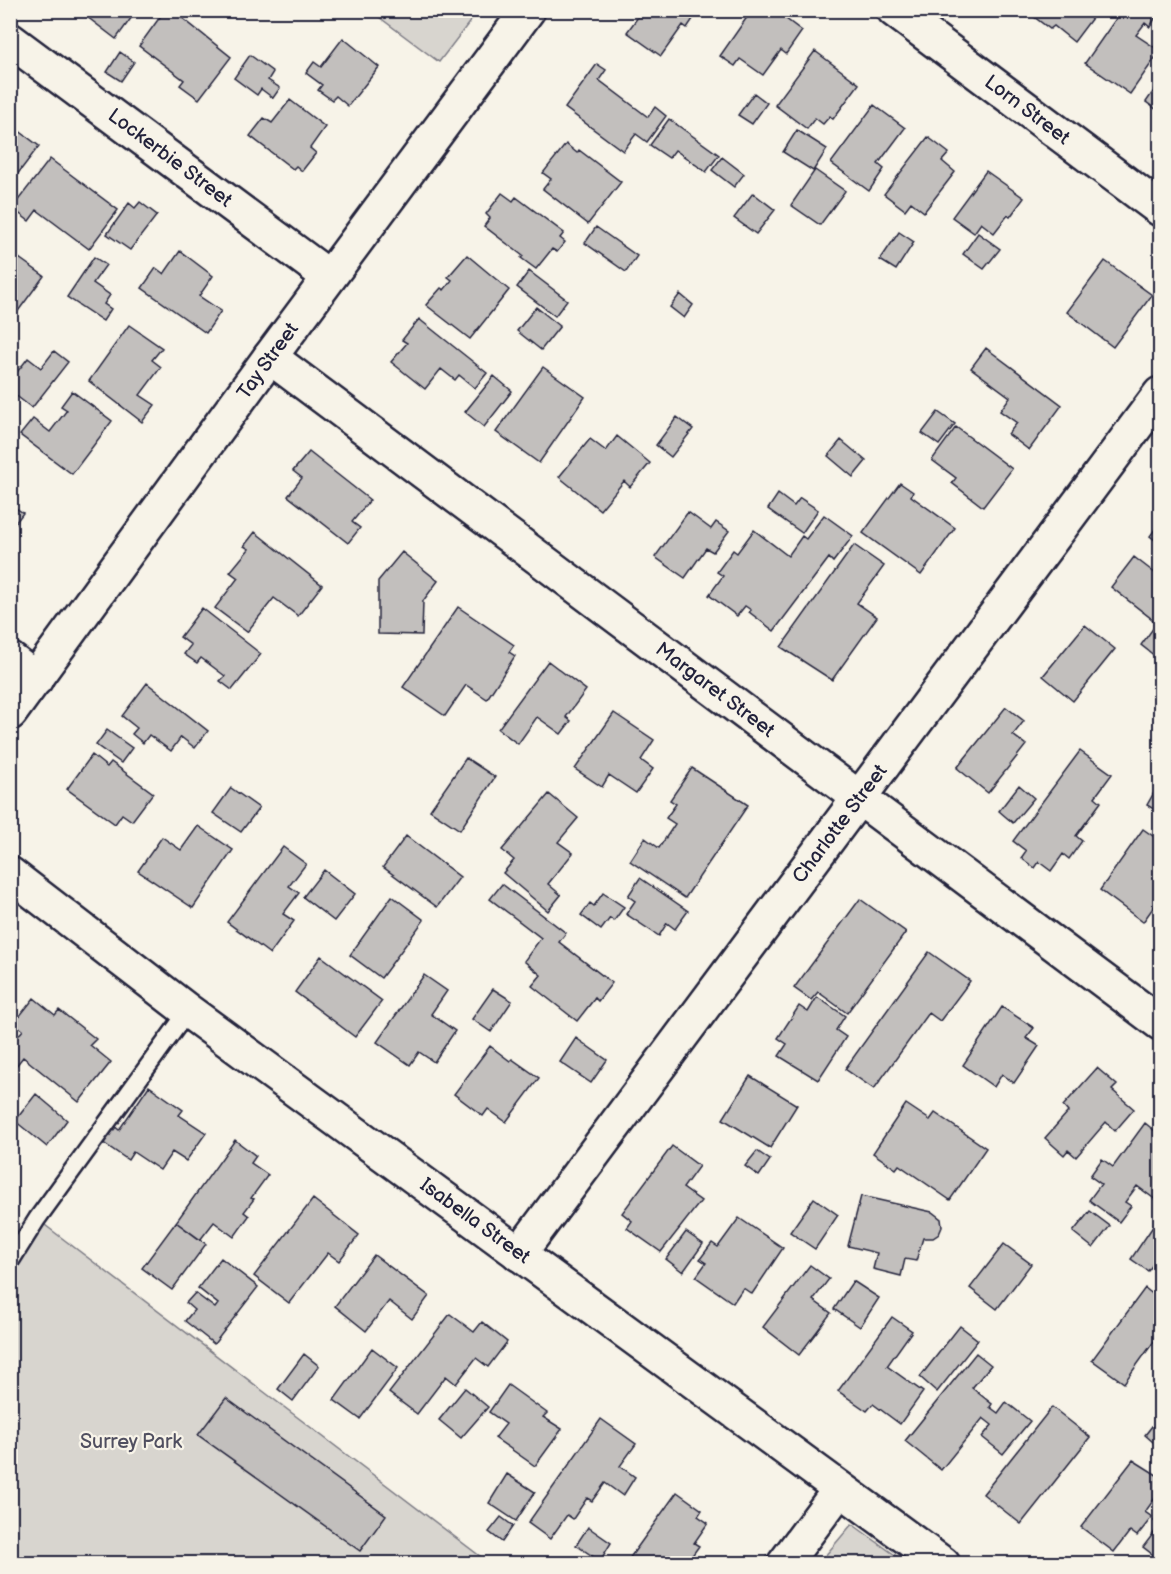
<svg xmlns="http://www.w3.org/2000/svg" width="1171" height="1574" font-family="'Balsamiq Sans',sans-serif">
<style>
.green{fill:#d8d5cf;stroke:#7d7c85;stroke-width:1.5}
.building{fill:#c2bfbd;stroke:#22223b;stroke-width:1.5}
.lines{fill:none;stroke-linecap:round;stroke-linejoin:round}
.lane-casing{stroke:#22223b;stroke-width:21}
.street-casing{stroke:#22223b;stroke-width:38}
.secondary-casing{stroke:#22223b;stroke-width:38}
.highway-casing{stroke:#22223b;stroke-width:38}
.lane{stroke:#f7f3e8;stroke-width:16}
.street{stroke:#f7f3e8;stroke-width:33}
.secondary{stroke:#f7f3e8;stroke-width:33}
.highway{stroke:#f7f3e8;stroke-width:33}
.labels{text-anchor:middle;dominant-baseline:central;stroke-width:4.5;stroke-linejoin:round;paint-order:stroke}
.street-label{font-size:20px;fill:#22223b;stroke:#f7f3e8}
.park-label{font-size:20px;fill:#504f60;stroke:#f7f3e8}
</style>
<rect width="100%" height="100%" fill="#f7f3e8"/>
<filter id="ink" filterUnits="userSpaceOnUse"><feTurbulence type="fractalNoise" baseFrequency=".0167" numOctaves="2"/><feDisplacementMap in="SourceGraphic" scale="12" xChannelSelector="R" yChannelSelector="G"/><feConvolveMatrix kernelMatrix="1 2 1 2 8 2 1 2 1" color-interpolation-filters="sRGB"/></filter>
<g filter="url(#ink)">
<path class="green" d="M371,11H478L439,62Z
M37,1219L489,1563H11L10,1264Z
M852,1524L906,1563H819Z"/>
<path class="building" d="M78,10H137L116,39Z
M165,10H184L180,16L231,57L199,99L180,85L184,80L139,46Z
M643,10H699L687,28L683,25L661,56L627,32Z
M752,10H774L802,31L786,54L781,50L763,75L740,59L735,66L720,56Z
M1031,10H1098L1074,42L1054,26L1050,29L1029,13Z
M1122,10H1160L1150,27L1145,23L1136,35L1160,51L1130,94L1085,63Z
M343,38L379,67L348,106L336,96L332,100L318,90L322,85L306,73L314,62L321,67Z
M815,51L859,84L833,119L830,116L823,124L815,118L807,129L775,105Z
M120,52L134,62L121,81L107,72Z
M250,55L273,72L268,80L280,88L273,98L261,89L257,95L234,78Z
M597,64L606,70L599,80L648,117L655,107L666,116L647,142L636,134L623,151L565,108Z
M1160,82V112L1146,102Z
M754,93L767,103L752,124L738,115Z
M290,100L325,127L310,148L316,153L302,171L296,166L293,169L250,136L264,118L272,123Z
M874,105L905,128L878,164L884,169L869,191L831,163Z
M669,119L719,155L706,172L675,150L669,158L650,145Z
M10,124L39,146L10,184Z
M797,130L827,149L813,171L783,152Z
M928,137L949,153L942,161L955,172L924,212L911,202L905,210L884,194Z
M566,144L577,153L579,150L621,182L588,224L543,189L551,179L543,173Z
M722,157L744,174L734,187L712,170Z
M50,159L118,210L89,249L37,210L29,221L12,208Z
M815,170L845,191L820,225L791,205Z
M986,171L1024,198L1010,217L1008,215L994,233L981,223L974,233L952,217Z
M502,193L513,201L516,197L564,233L560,238L565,242L557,252L552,249L536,269L521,258L523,256L484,226L490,218L486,214Z
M753,193L775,210L756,234L734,218Z
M140,202L157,215L130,250L107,234L129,203L135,208Z
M596,227L637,256L626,272L585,243Z
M899,232L914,242L896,270L880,260Z
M978,233L1000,249L984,269L963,254Z
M180,251L213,276L199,296L221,311L206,333L142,288L156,268L164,274Z
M467,255L509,290L470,339L426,305L441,288L444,290L452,280L448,277Z
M94,257L106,265L93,283L110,295L104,304L111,309L103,321L67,297Z
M19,258L44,276L10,322L12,282L10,269Z
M1105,261L1152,295L1113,347L1067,312Z
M529,271L567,300L555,316L517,287Z
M680,294L693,305L684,318L670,307Z
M536,307L560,326L541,350L517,331Z
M419,319L487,373L475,388L459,375L455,380L441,369L425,389L391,362L407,343L402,340Z
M129,325L162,348L152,360L161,367L140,395L155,405L142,422L89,381Z
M986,348L1062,405L1029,450L1008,434L1017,423L1000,411L1010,397L971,368Z
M54,351L68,362L32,408L10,391V381L28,358L41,368Z
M543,367L585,397L539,463L496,432Z
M494,376L512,391L484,427L465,412Z
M72,391L112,421L72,474L20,435L33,419L50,432L67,410L61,406Z
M938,412L955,424L939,445L922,433Z
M677,417L693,429L671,457L656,445Z
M956,427L1012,469L983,507L952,483L956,478L932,460Z
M617,436L650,463L630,487L624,481L600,510L559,477L590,439L606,451Z
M841,440L866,461L853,477L828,456Z
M309,452L370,500L352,522L360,528L348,543L288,496L302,478L293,471Z
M900,483L913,492L911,496L955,528L921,575L863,533Z
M778,494L794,506L800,498L818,510L802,533L768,509Z
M10,504L23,513L10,530Z
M688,512L711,529L716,522L729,531L713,552L706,548L685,578L655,557Z
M824,515L853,536L833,562L829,558L774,631L749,612L751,610L745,606L737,616L709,595L723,576L717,572L733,550L737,553L754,530L788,556L802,536L806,539Z
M1160,515V544L1150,536L1159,524L1156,521Z
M255,532L322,585L298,616L274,598L247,632L215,608L238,578L230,572L249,549L244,546Z
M854,545L884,566L857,603L877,617L832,680L781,647Z
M402,552L438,581L423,601L422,635L378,634V581Z
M1134,557L1160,577V660L1141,645L1157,623L1111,587Z
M458,607L514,645L509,652L515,656L487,699L466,685L445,716L403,687Z
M202,608L261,654L232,690L220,681L225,676L201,658L197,663L184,654L191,645L180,637Z
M1085,625L1115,649L1073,701L1043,676Z
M548,661L586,690L566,717L571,721L561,734L537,717L518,744L498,729Z
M147,683L208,731L195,748L181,737L171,751L149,735L143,743L132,734L137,728L122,716Z
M1006,707L1024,721L1013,735L1026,745L988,793L957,768Z
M614,713L654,740L641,760L653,769L636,793L609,775L602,787L575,769Z
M107,730L132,748L121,763L96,745Z
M1080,751L1112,774L1095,797L1101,802L1076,836L1082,841L1069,859L1063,854L1051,871L1039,862L1035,868L1021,858L1026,851L1013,841Z
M92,755L107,767L111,762L153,793L132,821L122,814L115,824L67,789Z
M466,758L495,777L460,830L430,810Z
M692,768L748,805L685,898L630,861L645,838L659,848L675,824L666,818L676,804L670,800Z
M1160,782V813L1147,805Z
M1019,785L1034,798L1013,823L999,811Z
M231,788L259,808L241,832L213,813Z
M549,794L578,818L558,842L573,853L548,884L561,895L548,911L503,873L514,860L502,850Z
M198,826L233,850L193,908L138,871L162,837L181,850Z
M1143,829L1160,841V898L1143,922L1100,890Z
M406,836L460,877L437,907L383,867Z
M283,847L306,864L289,886L299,893L283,914L294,921L270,954L227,922Z
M324,870L355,894L334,921L303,897Z
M640,878L688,911L675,929L667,923L659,936L626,914L635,901L628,896Z
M502,884L566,933L559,942L612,983L598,1001L595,998L577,1021L532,986L541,975L524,961L541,938L490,899Z
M603,893L624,907L614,921L610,918L601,930L581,915L590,903L594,906Z
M392,896L424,920L381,978L350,955Z
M860,899L906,932L847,1013L818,992L811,1000L794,988Z
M929,952L970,981L940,1021L929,1013L874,1089L845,1069Z
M321,956L382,1001L355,1037L295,992Z
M424,975L447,991L431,1014L455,1031L434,1062L419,1052L410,1065L377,1042Z
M493,989L512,1001L491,1032L472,1019Z
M817,997L845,1016L836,1030L846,1037L818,1080L779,1056L787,1044L778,1038L799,1006L808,1012Z
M34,998L55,1015L59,1010L96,1039L90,1045L111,1062L79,1102L23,1057L16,1066L10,1061V1045L23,1030L14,1023Z
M1002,1007L1034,1028L1026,1038L1039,1046L1014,1083L1002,1074L994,1087L963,1065Z
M576,1038L607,1060L591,1083L560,1062Z
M490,1046L510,1061L512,1059L539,1078L506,1122L488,1109L483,1116L454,1094Z
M1097,1068L1117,1085L1112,1090L1134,1109L1115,1131L1106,1122L1076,1157L1068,1150L1064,1155L1045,1138L1068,1112L1063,1106Z
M750,1076L797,1105L770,1148L723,1119Z
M149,1086L183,1110L179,1115L206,1133L186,1161L172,1152L160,1170L133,1152L128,1160L102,1142L113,1125L119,1130Z
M36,1094L67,1120L47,1147L15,1121Z
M906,1104L930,1120L935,1113L986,1148L950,1200L899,1165L896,1169L873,1153Z
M1145,1123L1160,1135V1203L1137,1186L1125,1202L1131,1206L1119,1222L1089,1200L1101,1184L1090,1176L1102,1159L1113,1167Z
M235,1140L256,1156L251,1163L268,1175L251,1198L254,1199L244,1212L249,1216L234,1237L214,1222L200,1240L176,1222Z
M672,1146L699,1166L683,1188L701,1201L661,1252L627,1228L632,1221L622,1213Z
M757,1151L770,1160L759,1176L745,1166Z
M861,1196L932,1212L941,1219L942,1227L939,1234L933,1238H923L916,1261L905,1259L901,1276L873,1269L877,1253L848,1246Z
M814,1198L838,1215L815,1249L790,1232Z
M313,1199L359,1235L339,1261L328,1253L289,1303L254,1276Z
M1090,1211L1110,1226L1093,1248L1073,1232Z
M1160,1216V1255L1148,1271L1131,1259Z
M739,1218L783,1248L752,1294L743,1288L733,1303L696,1277L706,1263L700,1259L712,1243L718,1247Z
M176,1222L206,1244L172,1290L142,1268Z
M686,1232L703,1244L683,1272L666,1259Z
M1004,1244L1031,1264L997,1309L970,1288Z
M374,1255L429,1296L412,1319L389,1301L366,1331L335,1306Z
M221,1258L258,1287L214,1344L185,1321L194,1310L186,1303L195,1293L215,1308L218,1304L198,1288Z
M810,1265L829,1279L813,1300L831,1313L799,1355L763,1327Z
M853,1281L879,1298L860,1327L834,1309Z
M1145,1288L1160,1300V1333L1124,1383L1092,1360Z
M450,1314L474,1332L482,1322L507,1342L488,1367L476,1358L456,1384L446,1376L417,1414L389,1393Z
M892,1317L912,1331L887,1366L923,1392L900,1424L873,1404L867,1411L838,1391Z
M960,1326L978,1340L937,1392L920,1377Z
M372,1348L398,1368L360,1419L334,1400Z
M976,1353L991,1365L972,1388L992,1404L990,1407L998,1413L1006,1402L1030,1421L1003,1454L982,1437L992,1425L983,1418L941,1470L905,1441Z
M304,1354L319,1366L293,1401L278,1389Z
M508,1385L547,1413L543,1417L562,1429L535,1466L495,1438L506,1424L489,1412Z
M465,1388L488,1407L461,1438L439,1420Z
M226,1398L386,1515L360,1551L198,1435Z
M1052,1407L1090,1437L1021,1524L983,1494Z
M1160,1416V1448L1145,1435Z
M601,1419L636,1444L620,1466L635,1477L623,1496L605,1483L592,1501L587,1498L573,1519L567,1515L550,1539L528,1523Z
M1133,1460L1160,1477V1491L1145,1512L1152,1517L1137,1536L1130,1531L1114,1552L1081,1527Z
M507,1474L535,1492L516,1521L489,1503Z
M677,1492L702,1510L698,1516L708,1523L694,1543L699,1546L686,1564H634L629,1559Z
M1160,1512V1560L1143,1547L1160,1525L1154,1521Z
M501,1517L513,1526L502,1542L489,1532Z
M588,1527L611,1543L600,1561L576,1545Z"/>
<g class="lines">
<defs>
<path id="lane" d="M10,1262L37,1219L188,1011"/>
<path id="street" d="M894,10L1160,209
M10,40L329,277
M270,357L1160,1023
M10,659L36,679
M519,1254L1160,394
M784,1564L840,1489"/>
<path id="secondary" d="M10,874L188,1011L943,1564"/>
<path id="highway" d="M10,713L270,357L528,10"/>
</defs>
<use href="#lane" class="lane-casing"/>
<use href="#street" class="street-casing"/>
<use href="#secondary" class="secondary-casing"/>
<use href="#highway" class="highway-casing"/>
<use href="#lane" class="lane"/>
<use href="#street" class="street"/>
<use href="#secondary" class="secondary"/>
<use href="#highway" class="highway"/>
</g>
</g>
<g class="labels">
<g class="street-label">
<text transform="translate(1027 110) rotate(37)">Lorn Street</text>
<text transform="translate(170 158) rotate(37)">Lockerbie Street</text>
<text transform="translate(268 361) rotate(-54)">Tay Street</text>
<text transform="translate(715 690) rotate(37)">Margaret Street</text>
<text transform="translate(840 824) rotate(-53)">Charlotte Street</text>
<text transform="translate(475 1221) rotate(36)">Isabella Street</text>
</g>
<g class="park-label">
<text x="131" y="1442">Surrey Park</text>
</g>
</g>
<rect width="1171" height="1574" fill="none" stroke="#f7f3e8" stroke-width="36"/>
<rect x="18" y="18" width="1135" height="1538" fill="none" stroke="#22223b" stroke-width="2" filter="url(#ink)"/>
</svg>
